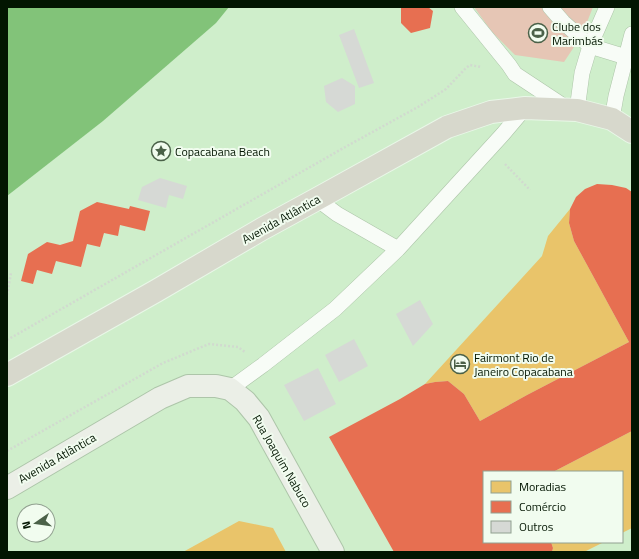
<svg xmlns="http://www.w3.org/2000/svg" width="639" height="559" font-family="'Titillium Web',sans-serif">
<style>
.green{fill:#e6c6b5}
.water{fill:#82c379}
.homes{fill:#e9c46a}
.shops{fill:#e76f51}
.building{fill:#d6d9d5}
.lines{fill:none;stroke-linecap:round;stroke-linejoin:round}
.service-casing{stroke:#adc5a9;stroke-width:16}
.secondary-casing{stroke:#adc5a9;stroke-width:24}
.trunk-casing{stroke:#e9f7e8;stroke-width:24}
.path{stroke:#d1dacf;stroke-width:2.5;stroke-dasharray:2 2;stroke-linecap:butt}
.service{stroke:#f8fcf7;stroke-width:15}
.secondary{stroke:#ebefe7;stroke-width:22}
.trunk{stroke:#d7d8cc;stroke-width:22}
.labels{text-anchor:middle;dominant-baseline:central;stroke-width:4;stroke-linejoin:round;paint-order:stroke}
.poi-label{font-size:12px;fill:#021501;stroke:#f1fcef;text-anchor:start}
.street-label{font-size:12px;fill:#021501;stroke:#f1fcef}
</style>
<rect width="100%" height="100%" fill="#cfeecb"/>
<path class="green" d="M474,7H593L582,35L564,62L515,55L492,32Z"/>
<path class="water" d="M7,7H229L216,23L103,121L7,196Z"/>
<path class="homes" d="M570,209L569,223L574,241L629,342L527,395L480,421L464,394L448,381L435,382L425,384L542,256L548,236Z
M632,431V528L622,533V472H553Z
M239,521L273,528L286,552H183Z
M551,542H604L584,552H552L553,548Z"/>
<path class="shops" d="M401,7H428L433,11L430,28L411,33L401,23Z
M597,184L612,185L626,188L632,192V431L553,472H484V542H551L553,548L552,552H394L329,437L400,399L425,384L435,382L448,381L464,394L480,421L527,395L629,342L574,241L569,223L570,209L576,197L585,189Z
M97,202L129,209L130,206L150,211L145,231L120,225L118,236L104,233L100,247L87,244L81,267L56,261L52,274L37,270L33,284L21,281L28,254L47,242L60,245L73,241L80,211Z"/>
<path class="building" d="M354,29L374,83L359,88L339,35Z
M342,78L355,86V104L338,112L326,102L324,86Z
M160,178L187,186L183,199L169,195L166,208L138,200L142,187Z
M420,300L433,324L413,346L396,314Z
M354,339L368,366L339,382L325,355Z
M318,368L336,404L304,421L284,385Z"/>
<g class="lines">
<defs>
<path id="service" d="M462,7L509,65L515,74L568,109
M550,7L563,22L590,46L626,57
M577,110L582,73L590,46L607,7
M612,119L616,96L632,34
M398,249L503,134L525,108
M230,389L263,365L335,309L398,249L337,214L317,199"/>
<path id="secondary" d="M7,488L160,398L188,386H216L230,389L245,401L259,418L333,552"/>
<path id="trunk" d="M7,375L156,291L262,229L317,199L447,127L491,112L525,108L577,110L612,119L632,132"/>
</defs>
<use href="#service" class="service-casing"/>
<use href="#secondary" class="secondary-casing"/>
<use href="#trunk" class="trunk-casing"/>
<path class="path" d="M505,164L530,190
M7,295L11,273
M7,340L347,146L418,107L446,89L465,69L470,65L481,67
M7,451L163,363L209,344L238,347L245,352"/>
<use href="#service" class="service"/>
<use href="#secondary" class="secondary"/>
<use href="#trunk" class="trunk"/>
</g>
<defs>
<symbol id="stadium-ring" viewBox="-11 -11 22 22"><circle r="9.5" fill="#f1fcef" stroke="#4a6148" stroke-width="1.5"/><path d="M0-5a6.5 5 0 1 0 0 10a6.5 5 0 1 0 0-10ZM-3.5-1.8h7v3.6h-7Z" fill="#4a6148"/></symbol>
<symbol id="sight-ring" viewBox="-11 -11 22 22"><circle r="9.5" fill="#f1fcef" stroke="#4a6148" stroke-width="1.5"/><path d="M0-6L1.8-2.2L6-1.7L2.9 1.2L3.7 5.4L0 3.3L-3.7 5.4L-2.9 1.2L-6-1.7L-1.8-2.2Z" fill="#4a6148"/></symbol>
<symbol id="hotel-ring" viewBox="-11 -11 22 22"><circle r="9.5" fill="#f1fcef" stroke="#4a6148" stroke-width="1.5"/><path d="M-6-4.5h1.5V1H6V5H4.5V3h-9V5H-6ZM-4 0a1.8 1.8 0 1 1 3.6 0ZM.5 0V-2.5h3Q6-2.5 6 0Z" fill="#4a6148"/></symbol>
</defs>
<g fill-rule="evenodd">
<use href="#stadium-ring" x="527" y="22" width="22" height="22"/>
<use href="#sight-ring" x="150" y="140" width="22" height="22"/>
<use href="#hotel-ring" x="449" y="353" width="22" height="22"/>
</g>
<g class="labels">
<g class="poi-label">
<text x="552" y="26">Clube dos<tspan x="552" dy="14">Marimbás</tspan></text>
<text x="175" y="151">Copacabana Beach</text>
<text x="474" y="357">Fairmont Rio de<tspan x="474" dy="14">Janeiro Copacabana</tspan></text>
</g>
<g class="street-label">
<text transform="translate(281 219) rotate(-29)">Avenida Atlântica</text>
<text transform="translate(57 458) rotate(-30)">Avenida Atlântica</text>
<text transform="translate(282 461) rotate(60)">Rua Joaquim Nabuco</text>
</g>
</g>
<rect width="639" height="559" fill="none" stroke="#021501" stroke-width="16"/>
<rect x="483" y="471" width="140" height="72" fill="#f1fcef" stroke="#91a090"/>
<rect x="491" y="481" width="20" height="12" fill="#e9c46a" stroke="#91a090"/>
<text x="519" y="491" font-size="12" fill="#021501">Moradias</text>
<rect x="491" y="501" width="20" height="12" fill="#e76f51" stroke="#91a090"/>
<text x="519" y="511" font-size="12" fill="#021501">Comércio</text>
<rect x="491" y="521" width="20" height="12" fill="#d6d9d5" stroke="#91a090"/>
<text x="519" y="531" font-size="12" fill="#021501">Outros</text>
<g transform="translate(36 523) rotate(257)"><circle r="19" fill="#f1fcef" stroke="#91a090"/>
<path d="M0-3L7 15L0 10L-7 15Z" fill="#4a6148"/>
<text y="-6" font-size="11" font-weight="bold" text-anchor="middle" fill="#021501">N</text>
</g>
</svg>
